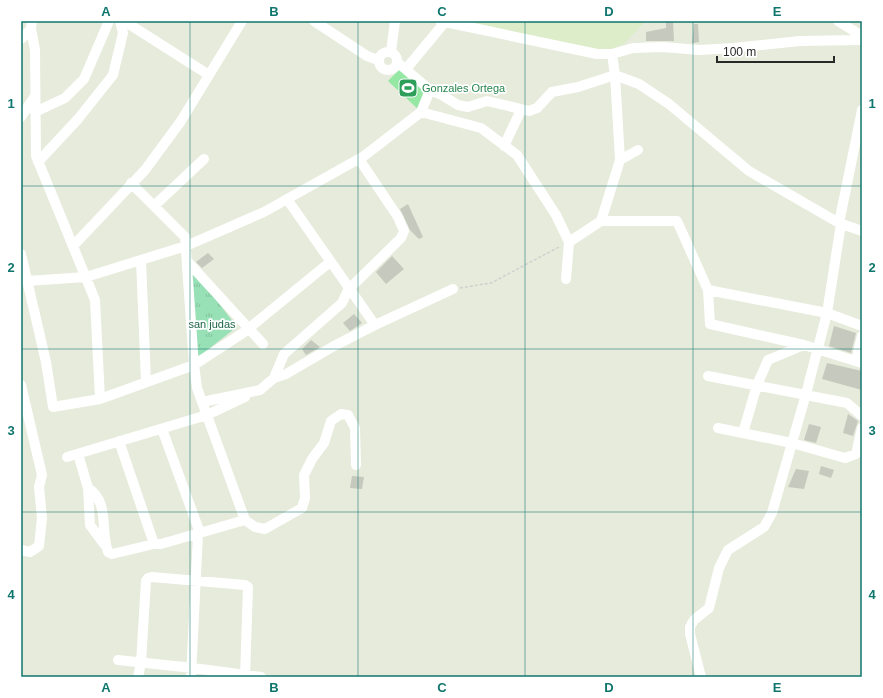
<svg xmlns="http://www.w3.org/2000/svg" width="883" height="698" font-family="Arial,sans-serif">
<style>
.education{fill:#ddedca}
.park{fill:url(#park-tufts)}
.pitch{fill:#94e8a4}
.building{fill:#c5c9be}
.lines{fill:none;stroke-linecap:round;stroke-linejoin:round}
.path{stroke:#d0d0d0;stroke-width:1.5;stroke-dasharray:3 2;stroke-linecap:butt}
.minor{stroke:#fff;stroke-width:10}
.grid{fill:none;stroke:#0f766e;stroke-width:1;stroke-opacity:0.55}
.labels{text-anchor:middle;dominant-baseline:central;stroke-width:3.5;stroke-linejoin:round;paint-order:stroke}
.leisure-label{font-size:11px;fill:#27864d;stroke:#fff;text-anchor:start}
.park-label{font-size:11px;fill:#1b6444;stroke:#fff}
.neatline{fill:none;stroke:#0f766e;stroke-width:1.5}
.grid-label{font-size:13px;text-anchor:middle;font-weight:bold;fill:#0f766e}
</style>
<defs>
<pattern id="park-tufts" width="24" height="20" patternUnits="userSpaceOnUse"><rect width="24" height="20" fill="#98e1b7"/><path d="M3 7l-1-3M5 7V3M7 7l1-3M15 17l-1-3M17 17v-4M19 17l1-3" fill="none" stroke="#83c19d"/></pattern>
</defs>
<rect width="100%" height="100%" fill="#e6ebdb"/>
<path class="education" d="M456,21H642L643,24L624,44L597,54Z"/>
<path class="park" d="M188,263L237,327L197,358Z"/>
<path class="pitch" d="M402,67L428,94L420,111L388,81Z"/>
<path class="building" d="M666,21H673L674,41H646V32L666,28Z
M694,24H698L699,42L694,43H692Z
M408,204L423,237L419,239L410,230L400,209Z
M208,253L214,259L202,268L196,262Z
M392,256L404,269L386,284L376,272Z
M354,314L362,323L350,331L343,323Z
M834,326L856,333L851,353L829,346Z
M311,340L320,347L306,355L302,349Z
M827,363L862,371V390L822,379Z
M848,414L858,421L853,436L843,433Z
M809,424L821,427L816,443L804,440Z
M821,466L834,470L831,478L819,474Z
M796,469L809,471L804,489L788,487Z
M352,476L364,477L362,489L350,488Z"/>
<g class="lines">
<path class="path" d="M460,288L491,283L559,247"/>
<path class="minor" d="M32,21L31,29L35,50L36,156L95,300L100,399
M124,21L209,75
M314,21L367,56L378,60
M440,21L597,54H612L633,48L663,47L699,50L733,48L800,41L862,40
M838,21L862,36
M21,39L31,29
M379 61a9 9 0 1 1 18 0a9 9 0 1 1-18 0Z
M391,52L395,21
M397,62L430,90L440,94L458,105L468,107L487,101L529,111L537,108L552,92L578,87L615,75L612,54
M406,69L445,22
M35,112L65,98L84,79L109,21
M421,112L481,128L517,155L556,215L569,242L566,279
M21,117L35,96
M504,146L521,110
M638,150L620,160L615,75L639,84L669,104L749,171L839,223L862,231
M38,162L78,119L113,75L123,33L120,21
M131,183L185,237L194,365L197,388L245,520L255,527L265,529L302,508L305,498L304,475L312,459L324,443L331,421L341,414L348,415L355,428L356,465
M154,206L204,159
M601,221L620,160
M839,223L862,110
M569,242L601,221H677L708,290L827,313L862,326
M73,246L145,170L181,121L242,21
M21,254L46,362L53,407L100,399L194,365L249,329
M141,260L146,382
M187,261L263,344
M27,281L86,277L186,246L264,212L364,156L421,112L430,90
M708,290L710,324L804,345L862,363
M253,325L330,262
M375,325L453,289
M856,361L862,336
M708,376L847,403L862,416
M274,378L284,354L342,303L348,290L401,238L404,231L398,217L359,159
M21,385L42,475L39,487L42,518L39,546L30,552L21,550
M202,402L260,390L274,378L286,374L334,346L375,325L287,199
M718,428L792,443L845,458L856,454L862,428
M162,429L200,533
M743,433L757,385L768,360L804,345
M119,441L154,544
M78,454L88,488L90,525L104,544
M67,457L207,415L245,397
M88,488C110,502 100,531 108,552L112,554L154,544H161L245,520
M118,660L193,668L261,677
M138,677L141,663L146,581L148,578L152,577L245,585L248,587L245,677
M191,677L198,534
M701,677L690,634V627L694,620L709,608L719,568L728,550L764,527L772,513L806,394L827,313L841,224"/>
</g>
<path class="grid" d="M190,21V677M358,21V677M525,21V677M693,21V677M21,186H862M21,349H862M21,512H862"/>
<defs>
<symbol id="stadium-square" viewBox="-11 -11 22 22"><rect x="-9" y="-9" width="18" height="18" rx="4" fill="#2e9e5b" stroke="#fff"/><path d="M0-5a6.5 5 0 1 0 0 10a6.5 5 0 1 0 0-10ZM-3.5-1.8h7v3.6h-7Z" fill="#fff"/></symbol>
</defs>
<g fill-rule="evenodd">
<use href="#stadium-square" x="397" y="77" width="22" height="22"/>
</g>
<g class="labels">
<g class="leisure-label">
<text x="422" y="88">Gonzales Ortega</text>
</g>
<g class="park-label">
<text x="212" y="324">san judas</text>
</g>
</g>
<rect width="883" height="698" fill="none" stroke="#ffffff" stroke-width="44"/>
<path d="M717 56v6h117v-6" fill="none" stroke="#292929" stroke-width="2"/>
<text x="723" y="56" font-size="12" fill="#292929" stroke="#ffffff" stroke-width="3" paint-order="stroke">100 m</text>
<rect x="22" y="22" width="839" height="654" class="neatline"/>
<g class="grid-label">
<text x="106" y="16">A</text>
<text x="274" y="16">B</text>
<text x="442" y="16">C</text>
<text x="609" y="16">D</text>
<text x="777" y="16">E</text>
<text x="11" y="108">1</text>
<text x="872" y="108">1</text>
<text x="11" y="272">2</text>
<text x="872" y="272">2</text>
<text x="11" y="435">3</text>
<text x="872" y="435">3</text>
<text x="11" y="599">4</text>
<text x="872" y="599">4</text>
<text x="106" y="692">A</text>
<text x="274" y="692">B</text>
<text x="442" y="692">C</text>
<text x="609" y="692">D</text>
<text x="777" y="692">E</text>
</g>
</svg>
